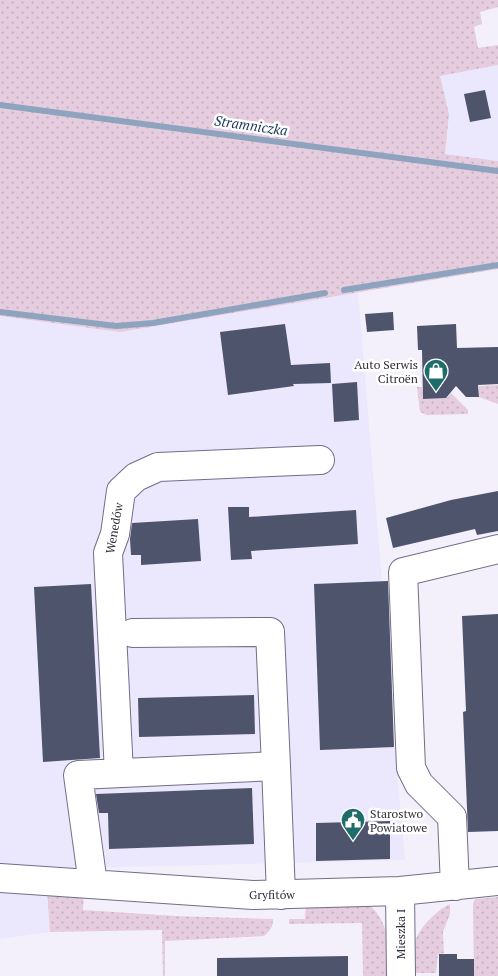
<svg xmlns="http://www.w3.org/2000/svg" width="498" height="976" font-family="'PT Serif',serif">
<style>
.built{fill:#ebe7fd}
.grass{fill:url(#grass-dots)}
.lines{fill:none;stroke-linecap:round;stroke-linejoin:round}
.stream{stroke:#8ea3bd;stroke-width:6}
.building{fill:#4f546d}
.minor-casing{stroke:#736d87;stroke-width:30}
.minor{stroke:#fff;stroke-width:28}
.labels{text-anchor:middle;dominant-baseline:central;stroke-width:5;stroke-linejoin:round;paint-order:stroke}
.poi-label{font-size:12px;fill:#312e3a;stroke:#fff;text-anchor:end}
.street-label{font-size:12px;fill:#312e3a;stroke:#fff}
.water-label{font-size:14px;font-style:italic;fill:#19375c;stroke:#fff}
</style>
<defs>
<pattern id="grass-dots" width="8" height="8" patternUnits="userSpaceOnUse" patternTransform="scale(1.25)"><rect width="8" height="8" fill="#e5ccde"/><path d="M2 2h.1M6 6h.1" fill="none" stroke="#c5b0bf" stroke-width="1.8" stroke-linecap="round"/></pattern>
</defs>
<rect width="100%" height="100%" fill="#f3f0fc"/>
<path class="built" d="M498,65V161L445,154L449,114L440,76Z
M358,292L382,581L370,582L377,748L395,747L405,860L45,869L50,932L0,939V316L120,332Z"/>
<path class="grass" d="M0,0H498V7L480,12L482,24L474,27L478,48L498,45V65L440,76L449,114L445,154L498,161V169L227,133L226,137L498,173V269L120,332L0,316Z
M498,385V404L479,397V386Z
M417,387H422L423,399L447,398L451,393L468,410V414L427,415L420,412Z
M47,890L84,894L83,910L176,916L273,919C273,927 270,931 264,936L165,941V976H163L162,930L50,932Z
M498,897V976H474L473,904L475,899Z
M306,904H368C391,922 388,949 390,976H363L362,923L289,924V919H305Z
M450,904V914L443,932L444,953L438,954L436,973H415C414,967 412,959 412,953C414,933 433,912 450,904Z"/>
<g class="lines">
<path class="stream" d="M0,105L498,171
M344,290L498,265
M0,312L116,326L153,323L325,293"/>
</g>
<path class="building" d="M485,90L491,118L470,122L464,94Z
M393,312L394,330L367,332L365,314Z
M285,324L291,365L330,363L331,383L293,384L294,386L228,395L220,332Z
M456,324L457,348L498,347V384L478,385L479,397H466L456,386L446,398L423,399L422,350H418L417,326Z
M357,382L359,420L334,422L332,384Z
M498,491V531L477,535L475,529L393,548L386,518L451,500Z
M228,507H249V517L356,510L358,544L251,551L252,559L231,560Z
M198,519L201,561L141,565V555H131L130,539L132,523Z
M388,581L394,747L320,750L314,584Z
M91,584L100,758L43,762L34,587Z
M498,614V831L468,832L463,712L466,711L462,616Z
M254,695L255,734L139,737L138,698Z
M252,788L254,844L109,849L108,813H99L96,794Z
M390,821V859L316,861V823Z
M439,954H457V959H474V976H439Z
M348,956V976H217V958Z"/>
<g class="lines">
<defs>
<path id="minor" d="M133,633L270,632L276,766
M119,773L108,553L115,534L121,491L136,477L158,467L320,460
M0,878L253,895L400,891L498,881
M93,884L78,775L276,766L281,895
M455,886L452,817L419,784L411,768L403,572L498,549
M400,891L401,976"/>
</defs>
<use href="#minor" class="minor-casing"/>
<use href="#minor" class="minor"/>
</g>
<defs>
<symbol id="shop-pin" viewBox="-11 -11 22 30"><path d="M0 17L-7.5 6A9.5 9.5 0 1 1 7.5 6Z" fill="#1f6c6c" stroke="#fff"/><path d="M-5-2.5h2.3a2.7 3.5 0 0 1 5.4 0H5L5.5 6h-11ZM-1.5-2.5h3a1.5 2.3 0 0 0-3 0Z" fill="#fff"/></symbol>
<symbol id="civic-pin" viewBox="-11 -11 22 30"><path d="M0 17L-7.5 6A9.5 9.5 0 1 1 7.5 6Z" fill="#1f6c6c" stroke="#fff"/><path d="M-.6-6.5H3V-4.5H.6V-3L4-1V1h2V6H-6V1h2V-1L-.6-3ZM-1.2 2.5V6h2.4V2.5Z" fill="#fff"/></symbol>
</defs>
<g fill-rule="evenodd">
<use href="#shop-pin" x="422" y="357" width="28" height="38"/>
<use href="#civic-pin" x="339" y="806" width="28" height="38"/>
</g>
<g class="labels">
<g class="poi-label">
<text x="418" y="364">Auto Serwis<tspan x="418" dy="14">Citroën</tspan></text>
<text x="370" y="813" text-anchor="start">Starostwo<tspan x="370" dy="14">Powiatowe</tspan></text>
</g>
<g class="street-label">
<text transform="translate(114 528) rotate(-80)">Wenedów</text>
<text x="272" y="894">Gryfitów</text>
<text transform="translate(400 934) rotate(-90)">Mieszka I</text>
</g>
<g class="water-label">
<text transform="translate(251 125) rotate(8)">Stramniczka</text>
</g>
</g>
</svg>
